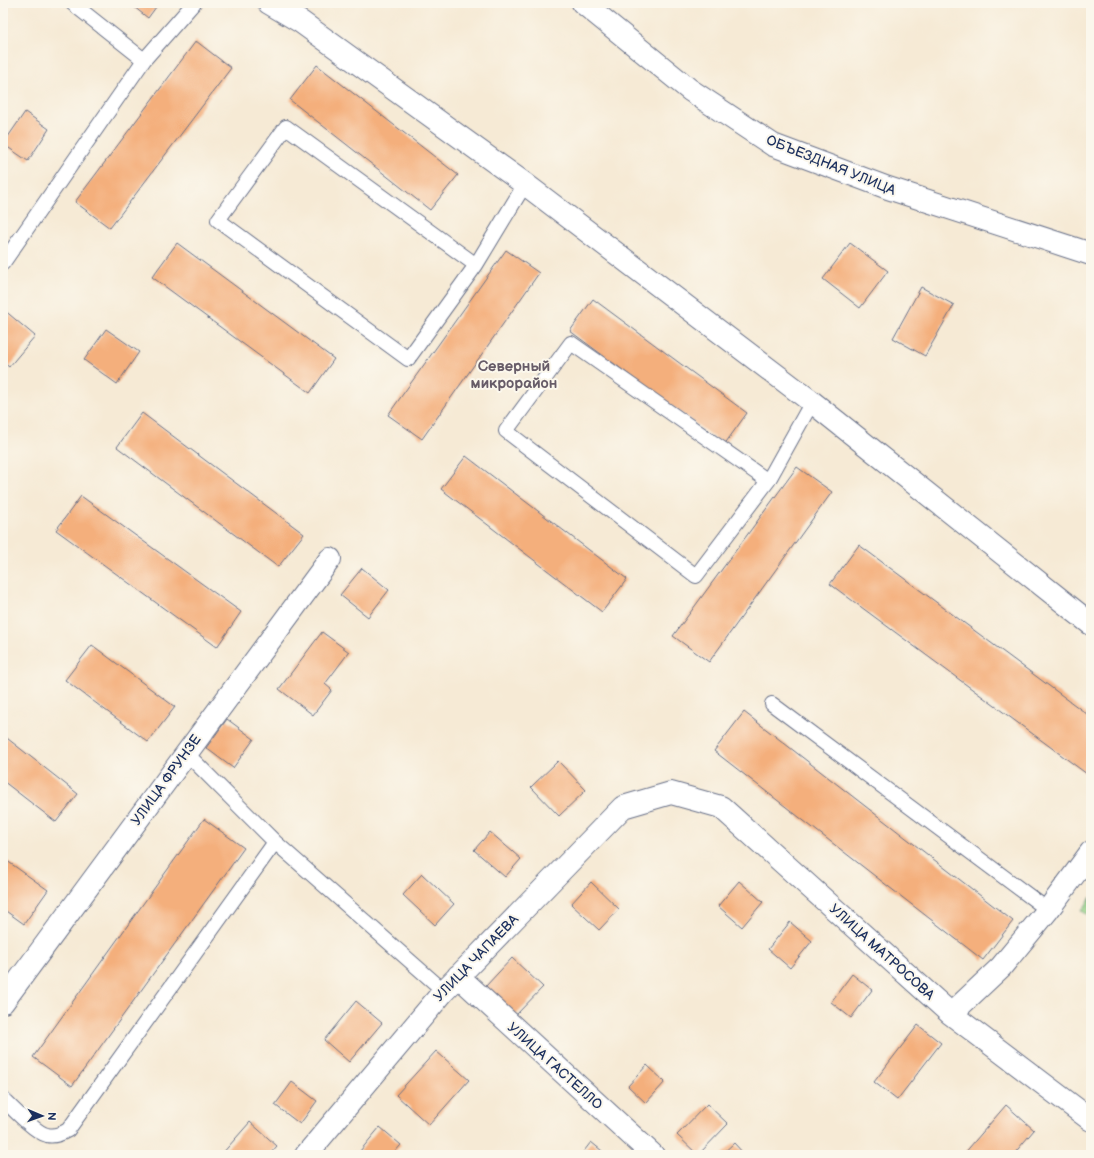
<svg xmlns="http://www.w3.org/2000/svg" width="1094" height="1158" font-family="'Balsamiq Sans',sans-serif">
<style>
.green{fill:#92ce82;stroke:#567e70}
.building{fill:#f4af7c}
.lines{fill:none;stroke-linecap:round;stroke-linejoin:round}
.service-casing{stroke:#687088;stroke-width:16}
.minor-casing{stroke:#687088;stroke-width:24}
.service{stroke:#fff;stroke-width:14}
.minor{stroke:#fff;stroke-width:22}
.labels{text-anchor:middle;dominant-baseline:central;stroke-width:4;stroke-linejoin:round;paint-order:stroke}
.street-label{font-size:14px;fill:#1b2f5e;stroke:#fbf7ec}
.neighbourhood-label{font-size:15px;font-weight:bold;fill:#675c68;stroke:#fbf7ec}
</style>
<rect width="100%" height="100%" fill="#fbf7ec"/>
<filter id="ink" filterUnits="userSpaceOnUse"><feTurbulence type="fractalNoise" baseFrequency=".025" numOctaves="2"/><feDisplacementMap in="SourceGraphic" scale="8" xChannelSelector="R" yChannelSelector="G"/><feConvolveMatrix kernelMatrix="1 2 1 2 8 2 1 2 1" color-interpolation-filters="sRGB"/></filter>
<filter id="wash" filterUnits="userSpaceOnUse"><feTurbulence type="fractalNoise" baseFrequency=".012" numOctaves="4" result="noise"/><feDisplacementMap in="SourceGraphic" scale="16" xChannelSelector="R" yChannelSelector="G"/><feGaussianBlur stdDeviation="0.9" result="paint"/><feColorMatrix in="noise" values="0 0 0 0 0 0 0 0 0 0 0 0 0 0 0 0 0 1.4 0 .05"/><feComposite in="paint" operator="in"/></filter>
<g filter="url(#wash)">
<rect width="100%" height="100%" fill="#f6ead5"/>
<path class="green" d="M1091,897V917L1082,911Z"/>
<g id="blocks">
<path class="building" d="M129,3H159L148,18Z
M196,41L231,68L110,228L75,202Z
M317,65L458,175L430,210L290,100Z
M25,112L49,129L28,161L3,144Z
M177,243L334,359L310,393L152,277Z
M850,243L888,271L860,308L823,279Z
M506,250L539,273L422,439L388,415Z
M921,287L954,305L925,356L893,338Z
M593,299L747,413L724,445L570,331Z
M3,309L35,336L9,367L3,362Z
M106,329L139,352L117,384L84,360Z
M142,413L304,534L278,567L117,447Z
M466,456L627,579L602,612L441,489Z
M797,467L832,492L709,662L673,636Z
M81,496L241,612L217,647L56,530Z
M859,545L1091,717V777L830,584Z
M362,568L389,590L368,617L340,595Z
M322,632L349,652L325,684L332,690L313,715L279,689Z
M92,645L175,707L148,742L65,680Z
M744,712L1013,921L983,960L714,751Z
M227,719L254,739L233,768L206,748Z
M3,735L78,794L56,822L3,781Z
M558,761L586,790L559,816L531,787Z
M204,819L244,848L72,1086L33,1057Z
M490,832L521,859L505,877L474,850Z
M3,858L48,890L24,924L3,909Z
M422,874L454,904L435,925L403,895Z
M739,881L763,902L742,927L718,906Z
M591,882L619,909L599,930L571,904Z
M790,922L812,941L790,968L768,949Z
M512,958L543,987L516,1015L485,987Z
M852,974L872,990L851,1018L831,1002Z
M356,1001L382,1023L349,1062L324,1040Z
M918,1025L941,1043L897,1100L874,1082Z
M436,1051L469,1080L429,1125L396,1095Z
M647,1065L665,1082L646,1103L628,1086Z
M292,1082L317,1101L300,1124L275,1105Z
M707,1104L728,1124L698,1155L677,1135Z
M1006,1105L1034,1130L1013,1155H963Z
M250,1122L277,1146L269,1155H221Z
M380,1127L401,1145L392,1155H365L360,1151Z
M591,1142L607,1155H581Z
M734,1143L745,1155H721Z"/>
</g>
</g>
<g filter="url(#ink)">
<use href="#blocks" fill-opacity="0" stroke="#687088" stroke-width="1"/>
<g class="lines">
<defs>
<path id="service" d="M144,60L194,3
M3,263L144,60L72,3
M476,265L286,127L218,220L408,359L476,265L525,184
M768,481L571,343L506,431L696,576L768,481L812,402
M772,704L1048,910
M186,753L275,842L444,991
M3,1099C12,1108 36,1133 47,1135C54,1137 61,1134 68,1130L275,842"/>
<path id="minor" d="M269,3L301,22L525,184L812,402L1091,624
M583,3L690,90L773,145L888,188L1091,254
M458,976L653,1155
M3,1002L330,559
M951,1014L1001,967L1048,910L1091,852
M306,1155L444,991L623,807L671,793L721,807L951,1014L1091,1120"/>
</defs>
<use href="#service" class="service-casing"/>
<use href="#minor" class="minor-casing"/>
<use href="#service" class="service"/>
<use href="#minor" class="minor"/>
</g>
</g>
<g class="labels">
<g class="street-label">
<text transform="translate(831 165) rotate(22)">ОБЪЕЗДНАЯ УЛИЦА</text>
<text transform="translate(166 780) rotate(-54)">УЛИЦА ФРУНЗЕ</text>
<text transform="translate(882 952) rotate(42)">УЛИЦА МАТРОСОВА</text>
<text transform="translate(476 958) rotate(-46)">УЛИЦА ЧАПАЕВА</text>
<text transform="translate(555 1066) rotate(42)">УЛИЦА ГАСТЕЛЛО</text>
</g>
<g class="neighbourhood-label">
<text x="514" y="366">Северный<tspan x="514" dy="17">микрорайон</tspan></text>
</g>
</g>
<rect width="1094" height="1158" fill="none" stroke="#fbf7ec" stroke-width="16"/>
<g transform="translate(42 1116) rotate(92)" stroke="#fbf7ec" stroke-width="3" paint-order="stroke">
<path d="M0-3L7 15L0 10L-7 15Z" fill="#1b2f5e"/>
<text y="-6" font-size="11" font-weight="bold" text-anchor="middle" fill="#1b2f5e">N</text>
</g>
</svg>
